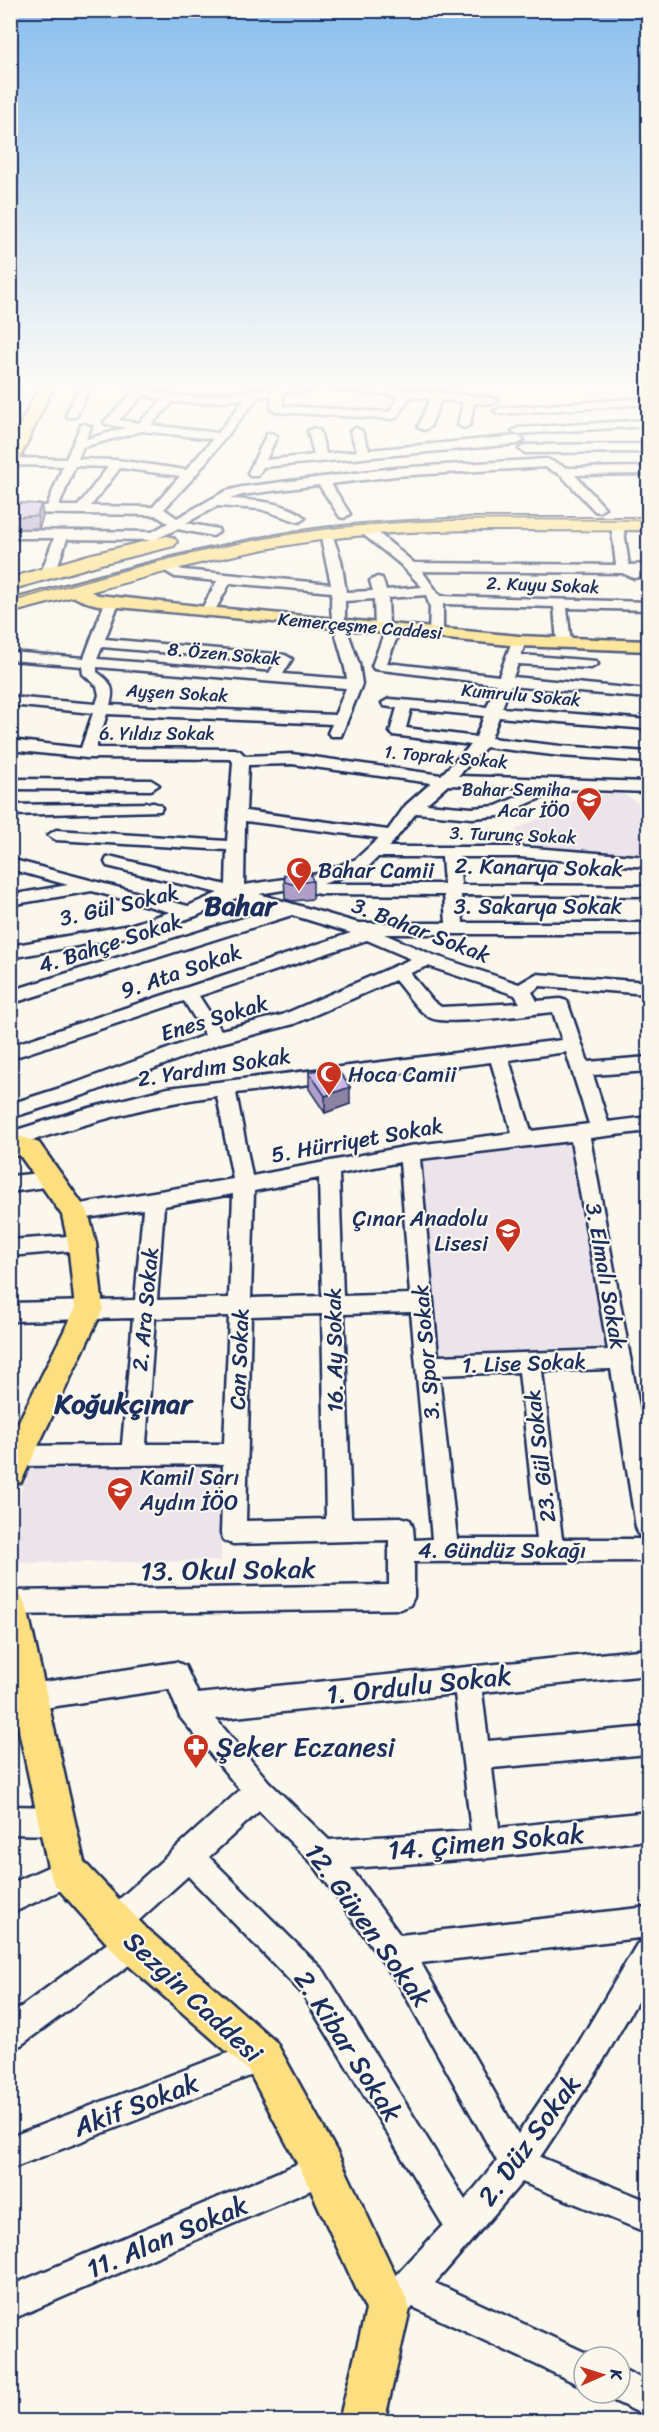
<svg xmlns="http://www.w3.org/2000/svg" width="659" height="2432" font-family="Sriracha,sans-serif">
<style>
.built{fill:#ede4eb}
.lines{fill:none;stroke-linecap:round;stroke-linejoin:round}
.minor-casing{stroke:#1b2f5e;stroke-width:5}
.major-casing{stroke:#1b2f5e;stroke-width:5}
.highway-casing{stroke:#1b2f5e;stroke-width:4}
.minor{fill:#fbf7ec;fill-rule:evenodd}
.major{fill:#fedf80;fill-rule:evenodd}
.highway{fill:#fedf80;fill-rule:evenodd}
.tram{stroke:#1b2f5e;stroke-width:1.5}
.wall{fill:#af9fc8;stroke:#1b2f5e;stroke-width:1.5}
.shaded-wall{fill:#8e82a3;stroke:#1b2f5e;stroke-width:1.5}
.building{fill:#cbb9e9;stroke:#1b2f5e;stroke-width:1.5}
.labels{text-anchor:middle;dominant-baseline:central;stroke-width:4.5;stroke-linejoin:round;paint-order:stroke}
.far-street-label{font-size:18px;fill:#1b2f5e;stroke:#fbf7ec}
.far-poi-label{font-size:18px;fill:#1b2f5e;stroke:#fbf7ec;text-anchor:end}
.street-label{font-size:22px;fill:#1b2f5e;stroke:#fbf7ec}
.poi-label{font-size:22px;fill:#1b2f5e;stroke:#fbf7ec;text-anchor:start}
.near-street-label{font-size:27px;fill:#1b2f5e;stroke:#fbf7ec}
.near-poi-label{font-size:27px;fill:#1b2f5e;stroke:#fbf7ec;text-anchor:start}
.district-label{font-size:28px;font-weight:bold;fill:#1b2f5e;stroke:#fbf7ec}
</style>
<rect width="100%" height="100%" fill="#fbf7ec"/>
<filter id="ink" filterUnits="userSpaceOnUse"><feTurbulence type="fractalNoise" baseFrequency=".0167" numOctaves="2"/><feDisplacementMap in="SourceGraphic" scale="12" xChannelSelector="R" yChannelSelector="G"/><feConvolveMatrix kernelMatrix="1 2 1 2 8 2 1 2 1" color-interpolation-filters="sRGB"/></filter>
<g filter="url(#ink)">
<path class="built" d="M619,791L638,803L640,814L648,815V858L542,849L515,830L573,801Z
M570,1140L606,1350L436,1357L417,1158Z
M223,1462L221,1561L11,1563L25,1464Z"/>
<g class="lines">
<defs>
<path id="minor" d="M79,387H90L76,417H68L66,415Z
M128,387H142L176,396L198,397L273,387H316L311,390L283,393V406L389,412L400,396L340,390L334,387L408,389L492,398L498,401L492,404L474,403L470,425L464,428L458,425L463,402L441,400L430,427L424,430L418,427L430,399L410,397L396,418L392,419L277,412L271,409L272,395L258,397L194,477L164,509L177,518L226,491L242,487L395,468L547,459L567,468L648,467V474L575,475L605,508L599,512L595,511L561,475L545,467L395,476L331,484L350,514L344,518L340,517L319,485L242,495L230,499C252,500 289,502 305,518L299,522L260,509L217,506L186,523L218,529L219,532L213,536L177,529L154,540L67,539L55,573L48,577L43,576L41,573L54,538H10V530L152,532L168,523L155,515L10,513V505L47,506L63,466L11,465L10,458L66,459L81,425L85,424L91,427L86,439L126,428L106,424L104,422L134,391ZM143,395L163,400L139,423L119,420ZM245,399L218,433L151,425L173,402L198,403ZM142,431L213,439L186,470L117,460L78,459L83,447ZM75,466L108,467L78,506H59ZM120,468L180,476L153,507L91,506Z
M648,398V404L500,414L494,411L500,408Z
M648,420V426L518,434L512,431L518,428Z
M314,428L320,431L326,454L357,451L350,431L356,428L362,431L369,450L518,436L524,440L518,444L263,467L258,476H250L248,473L267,434L271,433L277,436L266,460L314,455L308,431Z
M648,444V452L525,453L519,449L525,445Z
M617,520L623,524L629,565L648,564V572H639V577L634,578L622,573L422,571L440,596L648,602V610L567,608L571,643L564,647L557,643L554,607L443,604V633L436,637L429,633L430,607L426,595L388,598L389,626H398L400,629L387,663L499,676L512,641L519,637L526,641L521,655L596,661L598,664L591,668L518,664L513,677L648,690V698L510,686L502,708L648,720V729L499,717L491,738L561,746L648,752V762L561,756L486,747L458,776L648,782V792L562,789L499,816L472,818L416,813L389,847H520L648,857V867L520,857H459L461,885L648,886V896L461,895L463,923H648V934H384L433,955L519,984L536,974L648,982V994L540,986L532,992L537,1001L560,999L567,1001L588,1062L648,1057V1071L593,1075L608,1122L648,1117V1131L590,1138L648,1456V1538L639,1535L636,1527L611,1369L542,1371L562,1539H648V1561L414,1562V1597L410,1605L401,1609L10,1615V1591L389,1585V1540L233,1544L224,1541L221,1533L223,1464L16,1466L10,1464V1448L16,1446L122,1445L133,1318L10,1321V1303L135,1300L143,1209L75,1220L68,1218L65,1212L68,1206L233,1179L217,1096C144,1105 81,1126 10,1147V1132L78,1111L168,1088L562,1040L553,1012C530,1014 448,1026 431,1018C416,1010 406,992 395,980L294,1024L221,1043L90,1093L10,1118V1104L76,1083L205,1035L184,1001L10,1059V1046L351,933L292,915L10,1004V991L273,909L236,898L196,916L132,936L10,958V946L130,925L170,912L92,891L10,905V895L68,885L10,869V859L188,906L218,893L107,866L105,862L107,858L113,857L226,885L227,850L56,840L48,835L56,830L227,841L233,762L231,759L87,758L10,750V740L81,748L93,713L10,705V697L96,704L99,695L97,686L83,674L82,666L10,660V652L84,658L105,602L112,598L119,602L105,639L285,655L292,659L283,674L347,679C343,649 327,623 332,592L230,583L214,612L207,616L200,612L217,581L175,577L155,565L162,561L183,570L331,584L320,534L326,530L332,534L341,560L346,592L373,591L370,581L377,577L382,578L386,590L422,587L400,564L360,532L359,529L360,526H370L414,563L616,565L611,524ZM374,599L375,628L377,631H385L372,666L374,669L496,684L487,707L389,699L382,703L384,706L397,708L390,732L393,735L471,745L441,775L292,754L245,756L240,751L235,749L96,748L107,714L332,724L328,733L331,736H341L362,684L359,664L345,624V601ZM102,647L276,662L269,673L97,659ZM97,667L346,688L335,715L110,705C115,688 111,682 97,672ZM411,709L484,716L476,737L406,728ZM292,764L431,783L406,805L388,830L246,811L248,765ZM448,785L538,788L496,806L472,808L426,804ZM245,821L379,838L356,859L318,874L244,885ZM378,857H442L444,884H323L368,867ZM314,885L311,889L314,893L320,894L444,895L446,923H358L259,894ZM367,940L411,959L282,1015L221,1030L199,996ZM428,966L515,995L520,1003L441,1007L433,1001L410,973ZM566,1052L589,1124L531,1131L509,1060ZM491,1062L512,1133L409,1146L252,1176L236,1093ZM571,1141L608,1350L438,1356L420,1159ZM400,1162L410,1294L343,1296L339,1174ZM319,1178L322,1296L251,1298L254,1191ZM233,1194L229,1298L157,1300L164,1206ZM411,1312L432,1539L414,1540L413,1528L410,1520L401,1517L351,1518L344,1314ZM322,1314L326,1519L246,1521L251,1316ZM229,1316L224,1444H146L155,1318ZM519,1372L537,1539H457L439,1375Z
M10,779L151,780L159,785L151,790L10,789Z
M154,803L160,805L162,808L160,811L10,815V805Z
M52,1172L59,1175L62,1180L59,1185L10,1192V1176Z
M82,1235L90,1237L93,1243L90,1249L10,1256V1240Z
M648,1649V1675L482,1692L488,1741L648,1727V1754L492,1768L499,1828L648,1812V1840L487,1858L351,1868L400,1935L648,1907V1937L421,1963L518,2134L575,2049L637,1944L648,1940V1983L597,2071L540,2157L648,2201V2233L522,2182L435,2283L595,2357H584V2387L413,2307L400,2321L388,2326L376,2321L371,2309L376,2297L443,2225L302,1993L188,1876L128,1930L133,1928L144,1932L148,1943L144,1954L21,2045L10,2049V2015L117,1936L114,1938L104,1933L99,1923L104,1913L240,1790L180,1717L169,1689L31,1710H10V1684H31L176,1662L185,1666L198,1694ZM455,1694L471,1831L329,1840L269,1782L216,1719ZM259,1811L314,1865L400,1986L497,2161L465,2200L324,1971L209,1857Z
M10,1806L55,1807L65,1811L69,1821L65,1831L55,1835L10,1834Z
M68,1858L78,1862L82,1872L78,1882L10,1914V1884Z
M262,2040L273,2045L278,2056L273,2067L10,2169V2137Z
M323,2153L334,2158L339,2169L334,2180L10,2320V2286Z
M620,2368L648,2382V2417L608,2398L605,2393H620Z"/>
<path id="major" d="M39,387H53L18,462L10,466V445Z
M74,584L98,595L207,607L519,636L648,641V651L519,646L98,605C86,602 73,599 65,589L68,585Z
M10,1133L39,1143L88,1212L96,1243L103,1309L21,1482L10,1485V1439L75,1309L68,1243L62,1215L21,1157L10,1153Z
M10,1593L22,1597L27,1608L84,1862L147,1929L276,2042L338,2154L404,2293L410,2309L386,2414L390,2422H342L340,2417L366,2310L308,2184L248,2070L119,1957L55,1885L49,1872L10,1688Z"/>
<path id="highway" d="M472,518H648V530C539,532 430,525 321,540C215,554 114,587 10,613V600C113,572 216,542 322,528C372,522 422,520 472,518Z
M167,536L174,538L177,542L174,546L101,564L10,590V578L88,555Z"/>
</defs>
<use href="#minor" class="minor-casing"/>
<use href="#major" class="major-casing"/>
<use href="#highway" class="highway-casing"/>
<use href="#minor" class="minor"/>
<use href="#major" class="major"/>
<use href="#highway" class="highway"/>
<path class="tram" d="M10,602C111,573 212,544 316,530C426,516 537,520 648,520"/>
</g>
<path class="wall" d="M10,503L41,504L43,516L39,528L10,529Z
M284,875L313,881V899L292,901L285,899Z
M309,1072L350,1104L325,1113L309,1089Z"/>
<path class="shaded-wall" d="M41,504L43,516L39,528L37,516Z
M350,1087V1104L325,1113V1096Z"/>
<path class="building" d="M10,503L41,504L37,516L10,517Z
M309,871L313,881L292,884L285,882L284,875Z
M335,1066L350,1087L325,1096L309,1072Z"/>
</g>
<linearGradient id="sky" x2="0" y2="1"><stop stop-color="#89beee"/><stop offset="0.53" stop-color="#fdfbf6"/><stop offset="1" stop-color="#fdfbf6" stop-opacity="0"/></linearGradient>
<rect width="659" height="727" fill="url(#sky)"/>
<defs>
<symbol id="school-pin" viewBox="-11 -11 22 30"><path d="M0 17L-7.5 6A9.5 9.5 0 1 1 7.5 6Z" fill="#c8321e" stroke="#fbf7ec"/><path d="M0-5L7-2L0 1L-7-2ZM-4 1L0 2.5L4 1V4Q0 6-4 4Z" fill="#fff"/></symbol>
<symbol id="mosque-pin" viewBox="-11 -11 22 30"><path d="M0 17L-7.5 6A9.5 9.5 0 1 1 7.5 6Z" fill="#c8321e" stroke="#fbf7ec"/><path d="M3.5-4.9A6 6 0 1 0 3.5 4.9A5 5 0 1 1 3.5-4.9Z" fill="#fff"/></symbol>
<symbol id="pharmacy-pin" viewBox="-11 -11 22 30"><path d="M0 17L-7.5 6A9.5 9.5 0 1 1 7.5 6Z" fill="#c8321e" stroke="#fbf7ec"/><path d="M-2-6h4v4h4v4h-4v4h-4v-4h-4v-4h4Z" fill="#fff"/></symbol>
</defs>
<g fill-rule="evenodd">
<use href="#school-pin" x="574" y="785" width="30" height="40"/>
<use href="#mosque-pin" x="284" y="855" width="30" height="40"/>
<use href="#mosque-pin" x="314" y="1059" width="30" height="40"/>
<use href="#school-pin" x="493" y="1216" width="30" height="40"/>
<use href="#school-pin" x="105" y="1475" width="30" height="40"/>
<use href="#pharmacy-pin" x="181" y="1732" width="30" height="40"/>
</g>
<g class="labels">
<g class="far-street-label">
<text transform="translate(543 585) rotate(2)">2. Kuyu Sokak</text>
<text transform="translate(360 626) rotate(5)">Kemerçeşme Caddesi</text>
<text transform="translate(224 654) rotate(5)">8. Özen Sokak</text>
<text transform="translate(177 693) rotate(3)">Ayşen Sokak</text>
<text transform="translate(521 695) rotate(5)">Kumrulu Sokak</text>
<text x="157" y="734">6. Yıldız Sokak</text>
<text transform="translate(446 757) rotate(5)">1. Toprak Sokak</text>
<text transform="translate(513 835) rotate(2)">3. Turunç Sokak</text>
</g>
<g class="far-poi-label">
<text x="570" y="790">Bahar Semiha<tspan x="570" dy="21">Acar İÖO</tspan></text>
</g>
<g class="street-label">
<text transform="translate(539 867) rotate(1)">2. Kanarya Sokak</text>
<text transform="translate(119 905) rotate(-13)">3. Gül Sokak</text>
<text x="538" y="906">3. Sakarya Sokak</text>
<text transform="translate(421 930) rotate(21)">3. Bahar Sokak</text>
<text transform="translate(110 943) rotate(-18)">4. Bahçe Sokak</text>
<text transform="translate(181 971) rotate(-19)">9. Ata Sokak</text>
<text transform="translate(214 1018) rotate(-17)">Enes Sokak</text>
<text transform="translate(214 1067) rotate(-9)">2. Yardım Sokak</text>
<text transform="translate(357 1140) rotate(-10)">5. Hürriyet Sokak</text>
<text transform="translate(606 1276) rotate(80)">3. Elmalı Sokak</text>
<text transform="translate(145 1309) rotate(-85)">2. Ara Sokak</text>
<text transform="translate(334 1350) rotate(-91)">16. Ay Sokak</text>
<text transform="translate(426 1352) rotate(-95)">3. Spor Sokak</text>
<text transform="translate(239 1359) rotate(-88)">Can Sokak</text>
<text transform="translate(524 1363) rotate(-2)">1. Lise Sokak</text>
<text transform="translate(540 1456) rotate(-97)">23. Gül Sokak</text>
<text x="502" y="1550">4. Gündüz Sokağı</text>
</g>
<g class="poi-label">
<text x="318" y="870">Bahar Camii</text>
<text x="348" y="1074">Hoca Camii</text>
<text x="488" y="1218" text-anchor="end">Çınar Anadolu<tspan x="488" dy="25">Lisesi</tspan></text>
<text x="140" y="1477">Kamil Sarı<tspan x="140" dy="25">Aydın İÖO</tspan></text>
</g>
<g class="near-street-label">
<text transform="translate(228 1570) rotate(-1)">13. Okul Sokak</text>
<text transform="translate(419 1685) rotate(-6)">1. Ordulu Sokak</text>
<text transform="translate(486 1842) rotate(-5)">14. Çimen Sokak</text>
<text transform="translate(368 1925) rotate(54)">12. Güven Sokak</text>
<text transform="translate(193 1997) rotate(43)">Sezgin Caddesi</text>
<text transform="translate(348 2046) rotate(57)">2. Kibar Sokak</text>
<text transform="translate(136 2105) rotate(-21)">Akif Sokak</text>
<text transform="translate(529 2140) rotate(-54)">2. Düz Sokak</text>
<text transform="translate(167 2237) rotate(-23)">11. Alan Sokak</text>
</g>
<g class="near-poi-label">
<text x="216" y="1747">Şeker Eczanesi</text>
</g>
<g class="district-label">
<text x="240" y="905">Bahar</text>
<text x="123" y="1403">Koğukçınar</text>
</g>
</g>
<rect width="659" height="2432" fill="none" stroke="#fbf7ec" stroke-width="36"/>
<rect x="18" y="18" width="623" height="2396" fill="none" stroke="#1b2f5e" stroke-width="2" filter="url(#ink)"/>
<g transform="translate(602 2375) rotate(87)"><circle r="28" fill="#fbf7ec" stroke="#a1a7b3" stroke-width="1.5"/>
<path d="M0-4.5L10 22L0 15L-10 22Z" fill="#c8321e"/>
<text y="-9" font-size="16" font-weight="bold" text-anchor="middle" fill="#1b2f5e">K</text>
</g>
</svg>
